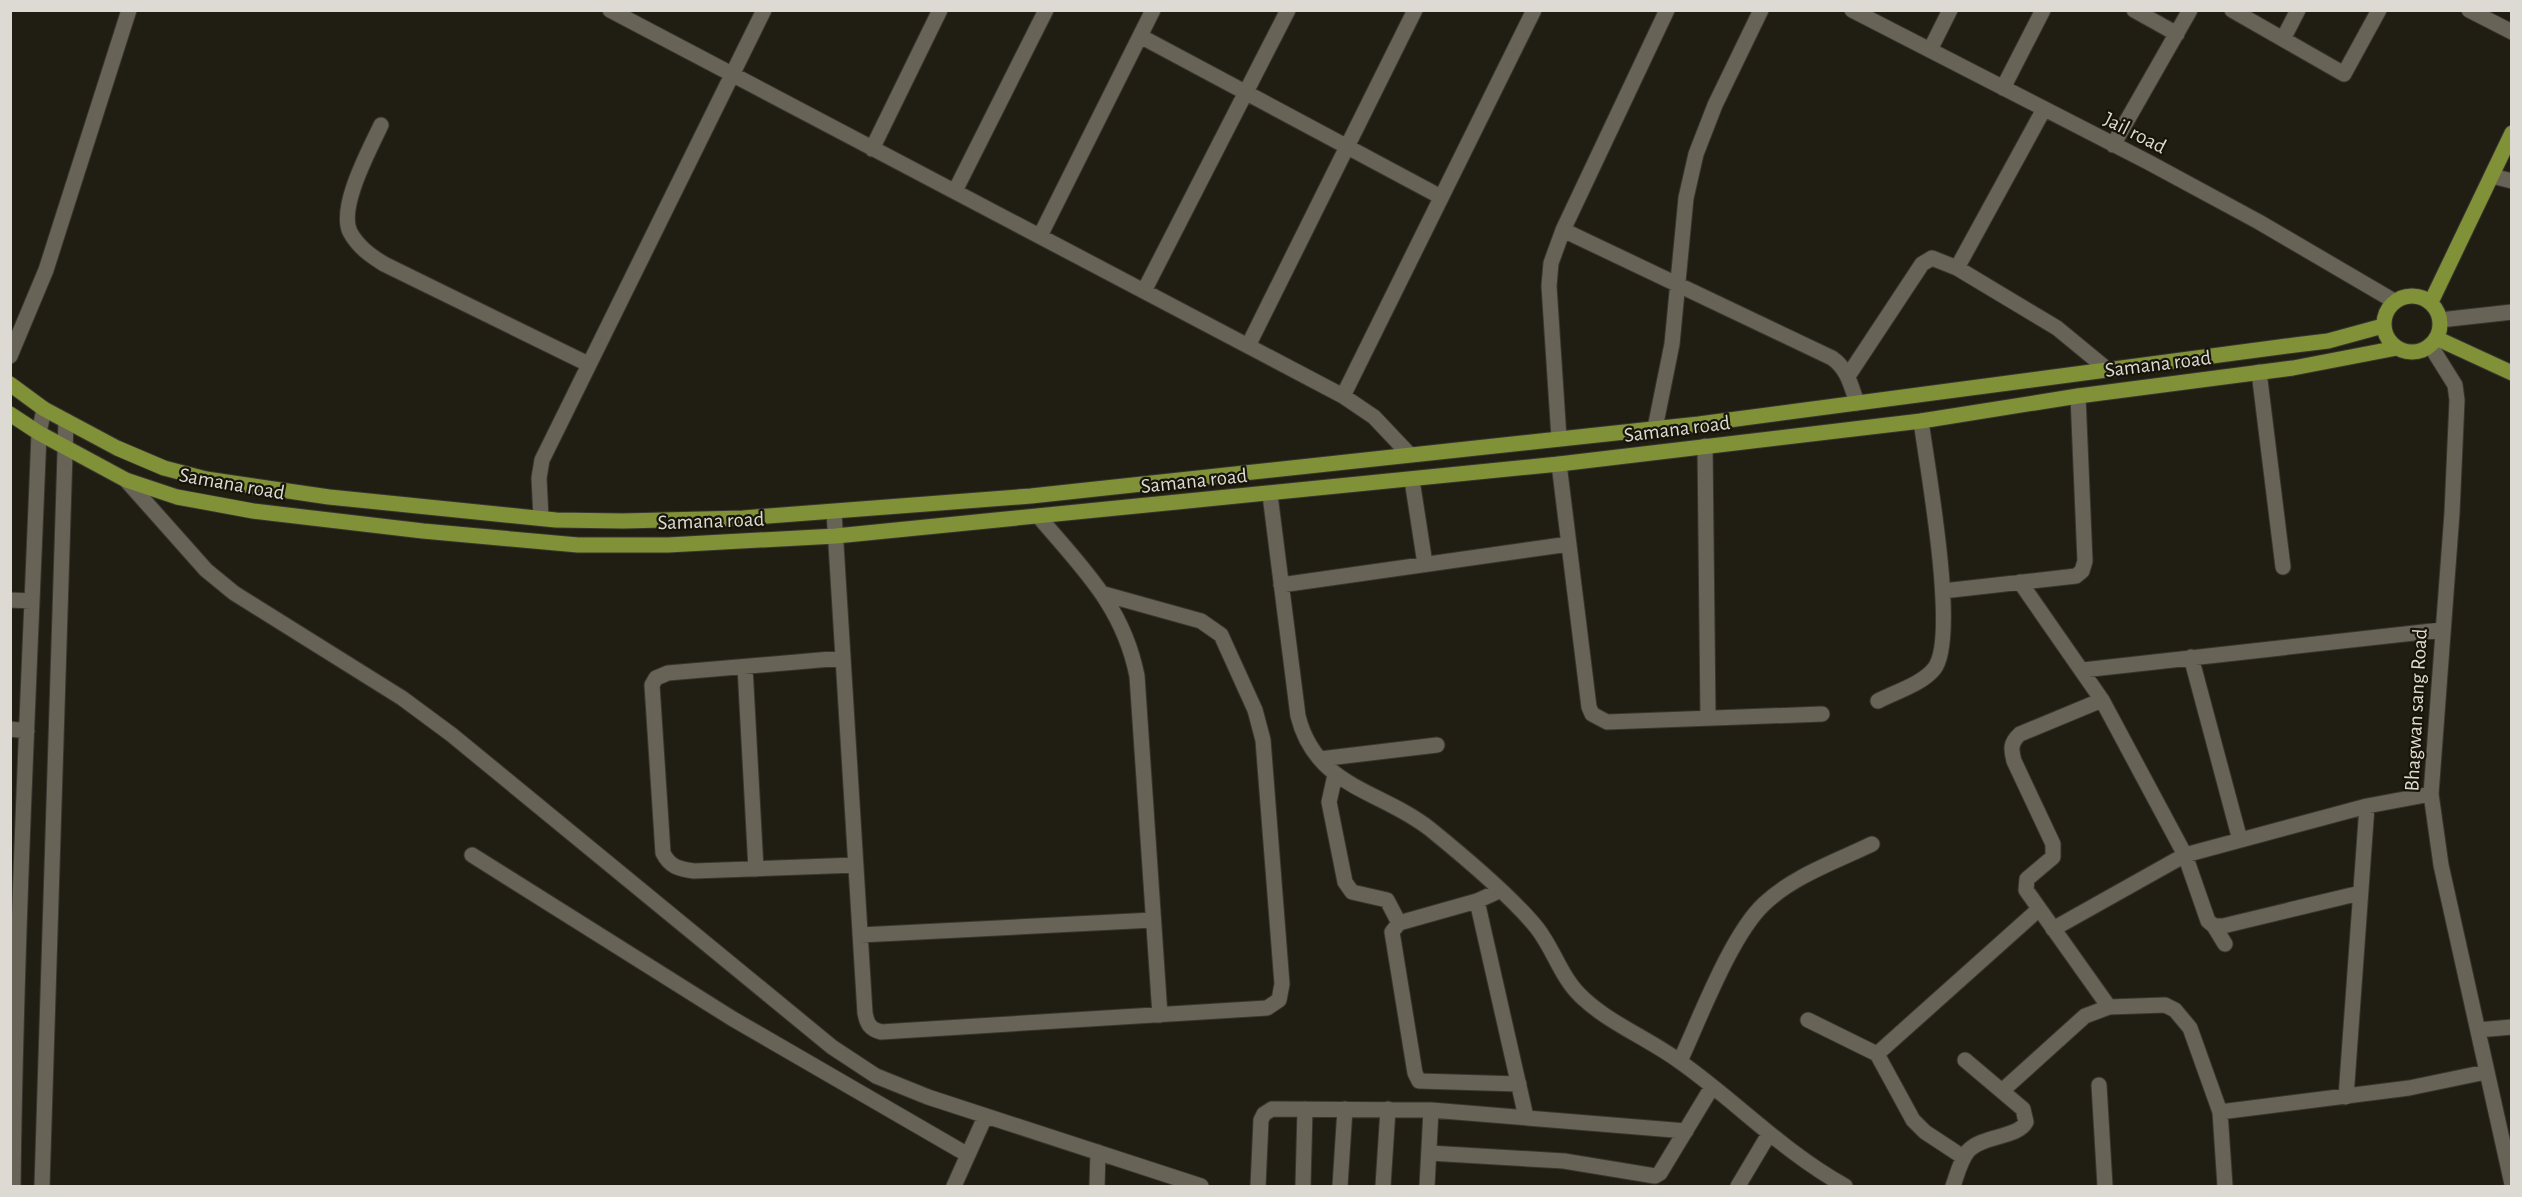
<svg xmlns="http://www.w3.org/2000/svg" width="2522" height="1197" font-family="'Alegreya Sans',sans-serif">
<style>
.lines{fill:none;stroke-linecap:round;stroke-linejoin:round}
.minor-casing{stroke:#38352f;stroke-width:17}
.major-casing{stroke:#38352f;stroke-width:17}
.minor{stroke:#676357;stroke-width:15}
.major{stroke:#819137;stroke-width:15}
.labels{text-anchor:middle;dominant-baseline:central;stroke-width:4.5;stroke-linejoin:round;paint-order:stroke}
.street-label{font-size:21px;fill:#dddad3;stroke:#171409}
</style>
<rect width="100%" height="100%" fill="#201d12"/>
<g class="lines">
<defs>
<path id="minor" d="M610,10L1343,396L1374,417L1409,454
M1852,10L2148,162L2259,222L2394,301
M2134,10L2177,34
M2232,10L2344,74L2379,10
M2469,10L2512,32
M1140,36L1441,197
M2283,39L2298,10
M1930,50L1950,10
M2003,88L2043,10
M381,125C370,149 338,207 350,232C358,247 371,256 384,264L588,364
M2113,145L2190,10
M872,149L940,10
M2492,176L2512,181
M955,191L1046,10
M1563,230L1832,358C1848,369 1851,386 1857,403
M1040,236L1153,10
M1957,268L2044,109
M1144,291L1288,10
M2440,320L2512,312
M2430,345L2455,385L2457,400L2452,513L2431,794L2441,865L2512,1184
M1248,346L1415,10
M10,356L46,270L129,10
M2259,372L2283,567
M1848,376L1922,264L1932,258L1957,268L2057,328L2108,370
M1343,396L1534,10
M1655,428L1672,344L1686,198L1696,154L1715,105L1761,10
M1559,438L1549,286L1551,263L1563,230L1667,10
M1705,446L1708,717
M1559,464L1589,707L1592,714L1607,722L1822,714
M126,480L206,570L234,593L402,698L452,735L832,1047L876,1076L928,1097L1201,1186
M1412,480L1425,564
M1270,495L1298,716C1316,788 1381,790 1430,829C1462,855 1512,897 1537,928C1555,951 1561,979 1584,999C1611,1024 1649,1039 1679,1061C1736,1101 1783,1152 1845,1186
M834,512L865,1013C867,1024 870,1029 881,1032L1267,1008L1279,1000L1282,984L1263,740L1255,710L1221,635L1201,621L1104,594
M1039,517C1083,569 1123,606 1137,676L1160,1015
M541,518L539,478L542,460L764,10
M2020,582L2102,700L2185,855L2208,921L2214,926H2223L2360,893
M1281,585L1569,544
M1943,591L2076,576L2082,571L2085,561L2078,396
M10,600L32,601
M2191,657L2240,840
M843,658L668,673L656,678L652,685L663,853C670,867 679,869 694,871L856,865
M745,667L756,869
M2083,670L2441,630
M2102,700L2020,734C2010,743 2011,749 2014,761L2053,844V857L2027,879L2026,890L2109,1007
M1878,701C1895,692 1922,684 1934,669C1959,639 1927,466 1921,421
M10,729L27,731
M1320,759L1437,745
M1335,775L1329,802L1345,882L1352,892L1387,900L1399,923
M472,855L733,1019L968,1155
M1499,891L1477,901L1399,923L1392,932L1415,1073L1419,1081L1519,1084
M1477,901L1526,1117
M2214,926L2225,944
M2053,929L2185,855L2367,806L2431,794
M860,935L1153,920
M1808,1020L1877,1054L1913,1120L1925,1132L1963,1157
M2478,1030L2512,1027
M1877,1054L2039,909
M1680,1061C1700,1018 1731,935 1764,904C1793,876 1837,861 1872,844
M2099,1085L2105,1186
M2003,1090L2085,1016L2109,1007L2165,1005L2175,1010L2190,1028L2220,1112L2225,1186
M2346,1097L2367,806
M2220,1112L2409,1088L2486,1072
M1429,1153L1564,1161L1655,1176L1660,1173L1712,1087
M13,1186C16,935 29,684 39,433L44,409
M42,1186L66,421
M954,1186L985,1117
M1097,1186L1098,1152
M1258,1186L1261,1120L1264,1114L1272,1109L1431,1110L1686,1131
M1303,1186L1305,1109
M1340,1186L1345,1109
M1383,1186L1388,1109
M1427,1186L1431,1110
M1738,1186L1769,1134
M1953,1186C1957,1175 1960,1161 1968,1151C1983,1135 2018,1138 2026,1122L2023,1109L1965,1060"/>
<path id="major" d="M2384 324a28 28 0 1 1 56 0a28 28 0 1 1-56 0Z
M2431,302L2512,133
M2436,338L2512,373
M10,384L44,409L117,448L164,468L206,479L329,497L556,520L623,521L743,518L1031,496L1699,424L2295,345L2328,341L2383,326
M10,414L39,433L126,480L177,497L253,511L423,531L578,545H668L836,536L1559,464L1921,421L2078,396L2293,368L2397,348"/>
</defs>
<use href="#minor" class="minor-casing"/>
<use href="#major" class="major-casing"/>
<use href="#minor" class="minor"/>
<use href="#major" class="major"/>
</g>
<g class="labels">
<g class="street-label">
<text transform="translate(2135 133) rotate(27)">Jail road</text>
<text transform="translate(2158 364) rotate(-7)">Samana road</text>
<text transform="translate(1677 429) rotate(-7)">Samana road</text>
<text transform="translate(1194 481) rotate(-6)">Samana road</text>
<text transform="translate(232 484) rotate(10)">Samana road</text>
<text transform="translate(711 521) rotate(-2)">Samana road</text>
<text transform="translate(2416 710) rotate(-87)">Bhagwan sang Road</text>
</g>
</g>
<rect width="2522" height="1197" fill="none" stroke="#dddad3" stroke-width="24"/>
</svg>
